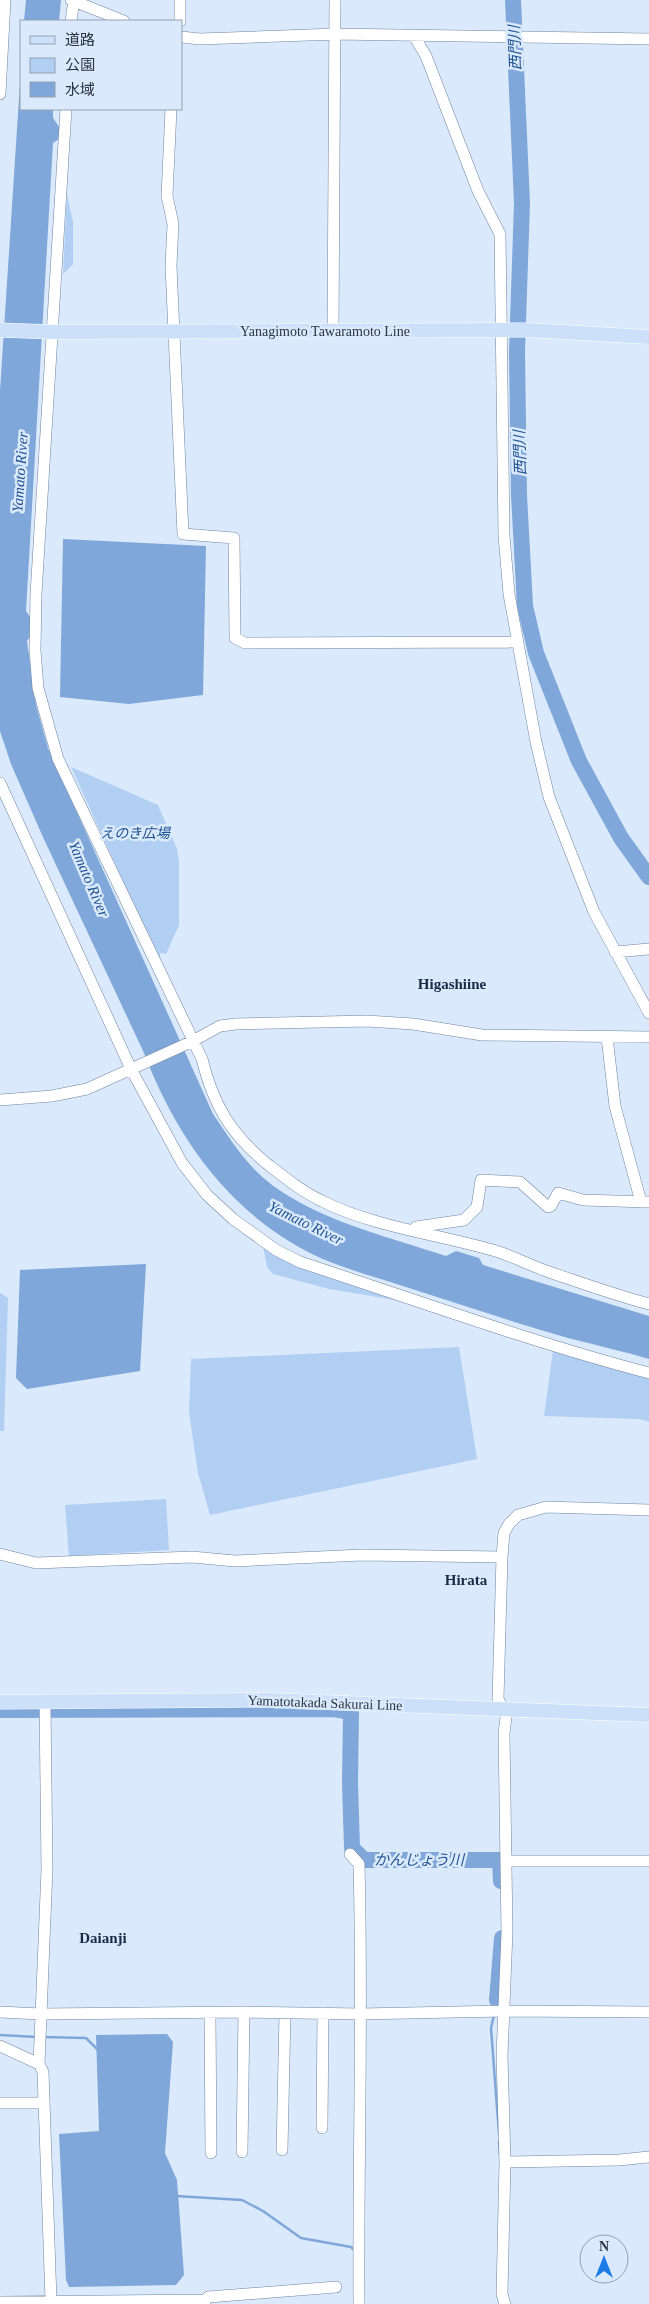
<svg xmlns="http://www.w3.org/2000/svg" width="649" height="2304" font-family="'Times New Roman','Noto Sans JP',serif">
<style>
.green{fill:#b1cef3}
.water{fill:#7fa7d9}
.lines{fill:none;stroke-linecap:round;stroke-linejoin:round}
.stream{stroke:#7fa7d9;stroke-width:2.5}
.river{stroke:#7fa7d9;stroke-width:16}
.minor-casing{stroke:#7085a2;stroke-width:12}
.major-casing{stroke:#fff;stroke-width:15}
.minor{stroke:#fff;stroke-width:11}
.major{stroke:#cce0fa;stroke-width:14}
.labels{text-anchor:middle;dominant-baseline:central;stroke-width:5;stroke-linejoin:round;paint-order:stroke}
.street-label{font-size:14px;fill:#2c3541;stroke:#dae9fc}
.park-label{font-size:14px;font-style:italic;fill:#1c508e;stroke:#dae9fc}
.water-label{font-size:15px;font-style:italic;fill:#215492;stroke:#dae9fc}
.neighbourhood-label{font-size:15px;font-weight:bold;fill:#192b43;stroke:#dae9fc}
</style>
<rect width="100%" height="100%" fill="#dae9fc"/>
<path class="green" d="M67,194L73,222V264L63,274Z
M71,767L158,805L177,849L179,863V925L166,954L160,953V962Z
M263,1246L401,1301L329,1289L273,1274L267,1267Z
M0,1293L8,1298L4,1431H0Z
M459,1347L477,1459L210,1515L198,1473L189,1412L191,1359Z
M553,1351L649,1378V1422L639,1419L544,1416Z
M166,1499L169,1550L69,1556L65,1505Z"/>
<path class="water" d="M26,0H61L59,21H24Z
M21,67V109H53V118L60,128L59,139L53,143L26,611C34,623 35,629 27,641L36,705L48,748L213,1114C226,1133 238,1152 254,1169C299,1216 386,1236 446,1256L456,1251L479,1258L483,1265L649,1316V1359C622,1351 595,1345 568,1338C515,1323 462,1305 409,1288C370,1275 327,1265 292,1243C220,1200 173,1129 144,1053L42,835L11,764L0,731V391Z
M63,539L206,546L203,695L129,704L60,697Z
M146,1264L140,1371L27,1389L16,1378L20,1270Z
M167,2034L173,2042L165,2153L177,2180L184,2275L176,2285L69,2287L66,2280L59,2134L99,2131L96,2035Z"/>
<g class="lines">
<path class="stream" d="M495,2007L497,2000
M494,2015L491,2028L499,2134
M0,2035L37,2037
M42,2037L86,2038L97,2049
M499,2142L500,2155
M176,2196L242,2200L263,2211L301,2238L351,2247L354,2250"/>
<path class="river" d="M513,0L522,203L517,352L519,495L525,606L536,653L579,761L621,838L649,877
M0,1710L334,1709L351,1712L350,1783L352,1848L364,1860H500L501,1881
M497,2000L502,1938"/>
<defs>
<path id="minor" d="M71,0L124,21
M71,21L74,0
M180,21V0
M414,36L426,56L478,191L500,234L504,536L509,594L536,742L549,797L594,912L649,1013
M181,37L200,39L336,34L649,39
M0,94L5,0
M66,109L36,594L35,650L38,688L58,759L202,1059C213,1104 230,1133 266,1163C284,1177 301,1191 322,1201C373,1227 443,1235 499,1252C516,1258 532,1266 549,1272C582,1283 615,1295 649,1304
M171,109L167,196L173,224L171,266L183,534L234,538L235,638L245,643L517,642
M333,331L335,0
M0,783L131,1069L182,1163L207,1195L233,1219L276,1250L300,1262C416,1300 531,1342 649,1373
M615,952L649,949
M607,1037L615,1106L641,1202
M0,1100L52,1096L87,1089L193,1041L220,1026L236,1024L367,1021L413,1024L482,1035L649,1037
M416,1227L464,1220L477,1207L481,1180L520,1182L548,1207L551,1206L558,1193L583,1200L649,1202
M0,1554L36,1563L192,1557L235,1561L362,1555L502,1557
M45,1703L47,1869L39,2064L43,2072L51,2300
M503,1709L498,1699L502,1557L504,1533L509,1524L518,1515L546,1507L649,1510
M350,1854L359,1864C363,2011 358,2157 359,2304
M506,1861H649
M0,2012L41,2014L244,2012L361,2014L503,2011L649,2012
M210,2013L211,2153
M0,2046L39,2064
M0,2103H44
M322,2128L323,2013
M282,2150L285,2013
M242,2152L244,2012
M505,2162L619,2160L649,2157
M0,2302L206,2300L208,2297L336,2287
M505,2304L502,2294L505,2162L502,2056L507,1932L504,1733L507,1709"/>
<path id="major" d="M0,330L53,332L527,330L649,337
M0,1702L269,1700L649,1715"/>
</defs>
<use href="#minor" class="minor-casing"/>
<use href="#major" class="major-casing"/>
<use href="#minor" class="minor"/>
<use href="#major" class="major"/>
</g>
<g class="labels">
<g class="street-label">
<text x="325" y="331">Yanagimoto Tawaramoto Line</text>
<text transform="translate(325 1703) rotate(2)">Yamatotakada Sakurai Line</text>
</g>
<g class="park-label">
<text x="135" y="833">えのき広場</text>
</g>
<g class="water-label">
<text transform="translate(515 48) rotate(-92)">西門川</text>
<text transform="translate(520 453) rotate(-92)">西門川</text>
<text transform="translate(20 472) rotate(-86)">Yamato River</text>
<text transform="translate(89 879) rotate(67)">Yamato River</text>
<text transform="translate(306 1223) rotate(26)">Yamato River</text>
<text x="419" y="1860">かんじょう川</text>
</g>
<g class="neighbourhood-label">
<text x="452" y="984">Higashiine</text>
<text x="466" y="1580">Hirata</text>
<text x="103" y="1938">Daianji</text>
</g>
</g>
<rect x="20" y="20" width="162" height="90" fill="#dae9fc" stroke="#94a1b1"/>
<rect x="30" y="36" width="25" height="8" fill="#cce0fa" stroke="#94a1b1"/>
<text x="65" y="45" font-size="15" fill="#2c3541">道路</text>
<rect x="30" y="58" width="25" height="15" fill="#b1cef3" stroke="#94a1b1"/>
<text x="65" y="70" font-size="15" fill="#2c3541">公園</text>
<rect x="30" y="82" width="25" height="15" fill="#7fa7d9" stroke="#94a1b1"/>
<text x="65" y="95" font-size="15" fill="#2c3541">水域</text>
<g transform="translate(604 2259)"><circle r="24" fill="#dae9fc" stroke="#94a1b1"/>
<path d="M0-4L9 19L0 12L-9 19Z" fill="#1c7be4"/>
<text y="-8" font-size="14" font-weight="bold" text-anchor="middle" fill="#2c3541">N</text>
</g>
</svg>
